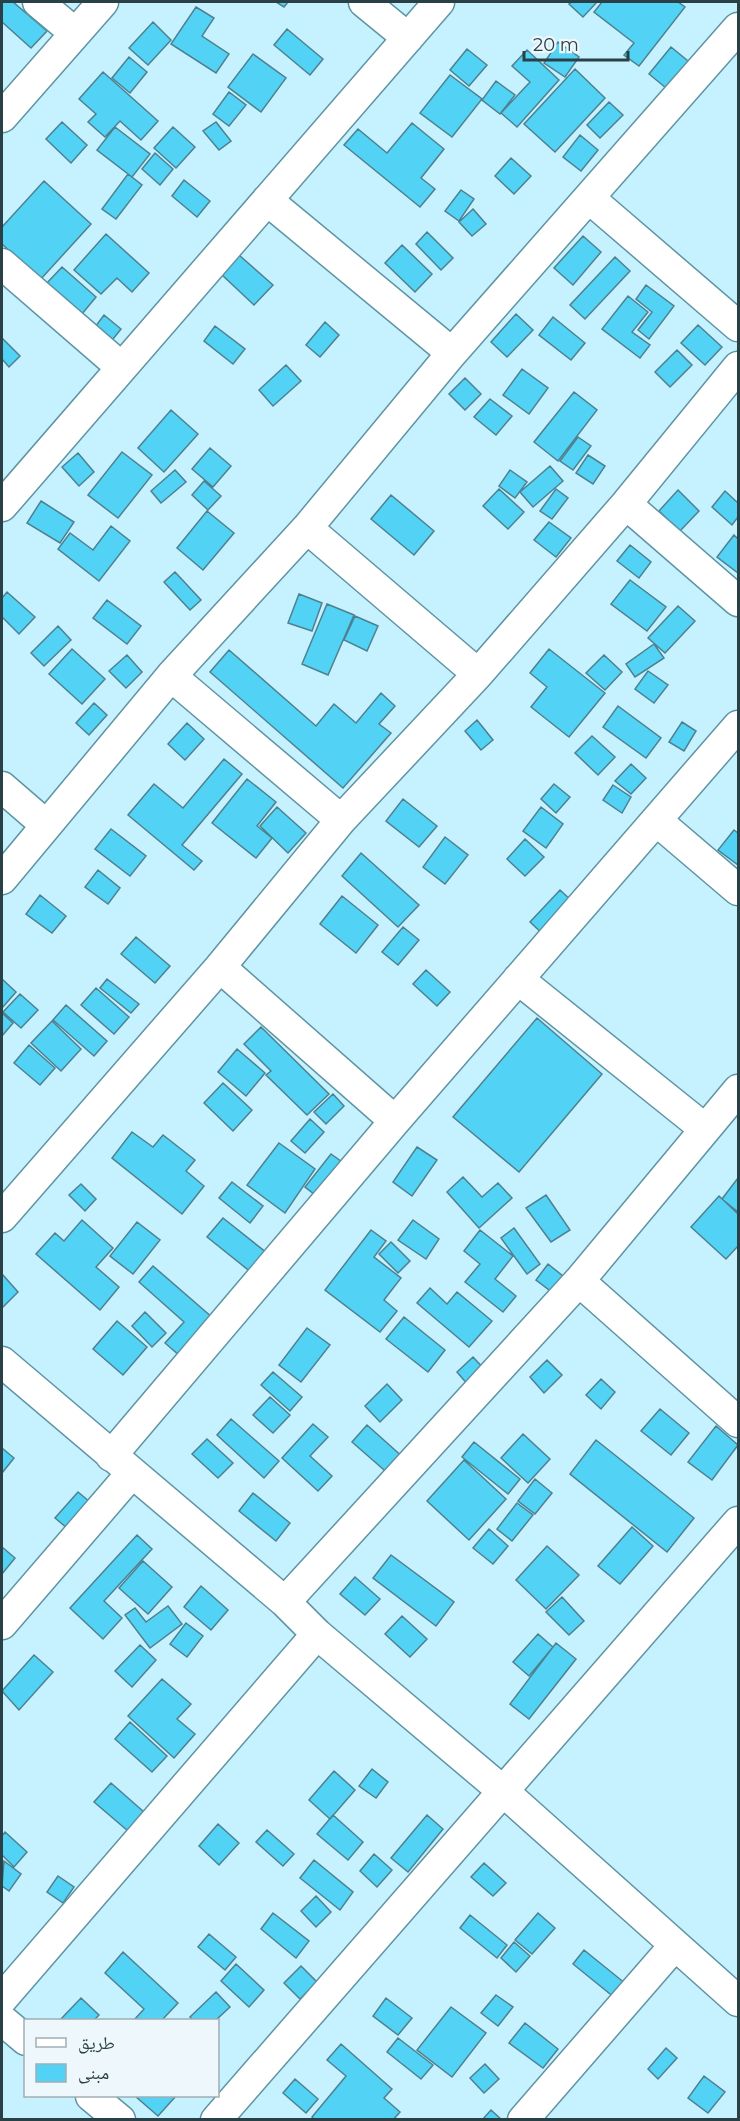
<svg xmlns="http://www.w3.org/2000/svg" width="740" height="2121" font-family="Montserrat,'Noto Naskh Arabic',sans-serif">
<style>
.building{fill:#52d3f5;stroke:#4d8190;stroke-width:1.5}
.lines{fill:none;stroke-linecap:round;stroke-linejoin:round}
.street-casing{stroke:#5f94a3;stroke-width:33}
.street{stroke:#fff;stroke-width:30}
</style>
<rect width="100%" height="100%" fill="#c6f1fe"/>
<path class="building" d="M2,2H13L47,31L31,48L2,22Z
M276,2H288L284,7Z
M572,2H597L583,17L569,4Z
M602,2H678L685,7L639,66L624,55L634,43L594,12Z
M196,7L214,18L202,36L229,54L216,73L171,44Z
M153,22L171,40L148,65L129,48Z
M287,29L323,59L310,75L274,45Z
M558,42L579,57L565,77L544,63Z
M671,47L693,65L671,92L649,74Z
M467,49L487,65L469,86L450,70Z
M527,50L559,80L517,127L501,113L530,82L512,66Z
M253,54L286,78L261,112L228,87Z
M129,57L147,72L130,93L112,78Z
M575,69L605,98L555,152L524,124Z
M103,72L158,121L141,140L120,121L105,137L88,122L96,114L79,99Z
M450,75L482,99L452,137L420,113Z
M496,81L515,95L500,114L482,100Z
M229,92L246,105L229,126L213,114Z
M609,102L623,115L600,138L587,125Z
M62,122L87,145L71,163L46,139Z
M216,122L231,141L219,150L203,131Z
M412,123L444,149L421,178L435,189L420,207L344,145L358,129L387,153Z
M115,127L150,154L132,177L97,150Z
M173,127L195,147L176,168L154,148Z
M580,135L598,150L581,171L563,157Z
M155,153L173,169L160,185L142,169Z
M511,158L531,176L514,194L495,176Z
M128,174L142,185L116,219L102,209Z
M184,180L210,201L197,217L172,196Z
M44,181L91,224L40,280L2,244V227Z
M461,190L474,199L459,221L445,211Z
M473,209L486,224L472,236L459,222Z
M427,232L453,258L441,270L416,244Z
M106,234L149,273L132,292L117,278L101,294L74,270Z
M583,236L601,252L573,285L554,268Z
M402,245L432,274L415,292L385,263Z
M239,255L273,285L254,305L221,274Z
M615,257L630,271L585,319L570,305Z
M62,267L96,297L82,314L47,283Z
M646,285L674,306L649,339L638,330L652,312L636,299Z
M628,296L648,312L632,332L650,345L640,358L602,329Z
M516,314L533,330L507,357L491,342Z
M104,315L121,329L109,344L92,331Z
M553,317L585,343L571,360L539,335Z
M325,322L339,335L320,357L306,345Z
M698,325L722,347L705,365L681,343Z
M215,326L245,349L233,364L204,341Z
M2,338L20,356L9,367L2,359Z
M677,350L692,365L670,387L655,372Z
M286,365L301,381L273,406L259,390Z
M522,369L548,388L529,414L503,395Z
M465,378L481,394L465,410L449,394Z
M574,392L597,410L558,461L534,442Z
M490,399L512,416L496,435L474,417Z
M171,410L198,434L164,472L138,448Z
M578,437L591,446L573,470L560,461Z
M210,448L231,466L213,487L192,469Z
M122,452L152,475L118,518L88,495Z
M78,453L94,472L79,486L62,467Z
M588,455L605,466L593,484L576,473Z
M550,466L563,481L533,507L520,492Z
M175,470L186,482L161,503L151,491Z
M510,470L527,482L515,498L499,486Z
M204,481L221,496L208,510L192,495Z
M499,489L524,512L508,529L483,506Z
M556,489L568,498L552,519L540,511Z
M678,490L699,511L680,531L659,511Z
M725,491L738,503V517L732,525L712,507Z
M391,495L434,531L414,555L371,519Z
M41,501L74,522L60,543L27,523Z
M207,511L234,533L203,570L177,548Z
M549,522L571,538L556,557L534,540Z
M111,526L130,541L99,581L58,549L70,533L93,550Z
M734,535L738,539V573L717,557Z
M630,545L651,562L639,578L617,561Z
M175,572L201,600L190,610L164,582Z
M630,580L666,607L647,631L611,604Z
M7,592L35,617L19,634L2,617V598Z
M299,594L322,603L312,631L288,623Z
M107,600L141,626L127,644L93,618Z
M327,604L354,615L328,675L302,664Z
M678,606L695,621L665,653L648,638Z
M355,616L378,626L367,651L344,640Z
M58,626L71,640L44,666L31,653Z
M654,644L664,658L635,677L626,664Z
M72,649L105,679L82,704L49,674Z
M549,649L605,693L569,737L531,707L547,687L530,673Z
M229,650L316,726L334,704L356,723L381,693L395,706L379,724L391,733L343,788L210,672Z
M127,655L142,672L126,688L109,671Z
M604,655L622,672L605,690L586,673Z
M648,671L668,685L654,703L635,689Z
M94,703L107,715L89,735L76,723Z
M618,706L661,738L646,758L603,727Z
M477,720L493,740L481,750L465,731Z
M682,722L696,731L684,751L669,742Z
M187,723L204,739L185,760L168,744Z
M592,736L615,757L598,775L575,753Z
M224,759L242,774L182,845L202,861L194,870L128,815L154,784L183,808Z
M631,764L646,778L631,794L615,781Z
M247,779L276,802L257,826L272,838L256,858L212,823Z
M554,784L570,797L556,813L541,799Z
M613,785L631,797L622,813L603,800Z
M403,799L437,826L419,847L386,821Z
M277,807L306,833L288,853L260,826Z
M541,807L563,824L546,848L523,831Z
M111,829L146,856L130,876L95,849Z
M734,830L738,833V865L718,850Z
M445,837L468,855L445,884L423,867Z
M525,839L544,857L525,876L507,859Z
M361,853L419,905L398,927L342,876Z
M98,870L120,888L108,904L85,887Z
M560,890L575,904L545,936L530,922Z
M40,895L66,916L52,933L26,914Z
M342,896L378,925L356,953L320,924Z
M403,927L419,940L398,965L382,952Z
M136,937L170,966L155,983L121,954Z
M426,970L450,992L437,1006L413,984Z
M2,979L16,992L2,1008Z
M107,979L139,1004L131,1013L100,988Z
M96,988L129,1017L114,1034L81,1005Z
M20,994L38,1010L21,1028L3,1012Z
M66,1005L107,1041L94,1056L53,1020Z
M2,1013L13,1023L2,1036Z
M537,1018L602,1074L519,1172L453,1117Z
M52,1021L81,1049L61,1071L31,1043Z
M261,1027L329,1094L307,1115L266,1075L271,1071L244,1044Z
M29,1045L55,1068L40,1085L14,1063Z
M237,1049L265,1073L246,1096L218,1072Z
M223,1083L252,1110L233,1131L204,1103Z
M333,1094L344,1106L326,1124L314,1112Z
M310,1119L324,1132L305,1153L291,1141Z
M132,1132L153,1147L163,1135L195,1160L186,1171L204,1186L182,1214L112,1158Z
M279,1143L315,1169L285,1213L247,1185Z
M417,1147L437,1160L412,1196L393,1182Z
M331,1154L349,1167L323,1201L305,1187Z
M463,1177L482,1197L498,1183L512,1198L479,1228L447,1192Z
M738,1178V1212L722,1199Z
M232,1182L263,1206L250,1223L219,1198Z
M81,1184L96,1199L85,1211L69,1195Z
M546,1195L570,1230L551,1242L526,1208Z
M719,1196L738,1214V1246L726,1259L691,1227Z
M223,1218L272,1257L257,1277L207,1237Z
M82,1220L113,1248L96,1267L119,1287L100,1310L36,1254L55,1233L64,1241Z
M413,1220L439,1239L426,1259L398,1240Z
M137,1222L160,1240L133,1274L110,1256Z
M514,1228L540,1264L527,1274L501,1238Z
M371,1230L386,1241L374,1257L401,1278L384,1300L397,1311L380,1332L325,1290Z
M480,1230L513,1256L495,1279L516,1296L503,1312L465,1282L480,1264L464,1251Z
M391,1242L410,1261L398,1273L379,1254Z
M548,1264L573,1284L561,1299L536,1280Z
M153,1266L213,1318L180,1356L165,1343L184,1322L139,1282Z
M3,1275L18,1292L2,1308V1276Z
M430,1288L447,1304L457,1292L492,1321L469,1347L417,1303Z
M145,1312L166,1333L152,1347L132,1326Z
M404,1317L445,1350L428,1372L386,1339Z
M117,1321L147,1347L123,1375L93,1349Z
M307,1328L330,1345L301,1382L279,1365Z
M473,1357L486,1371L469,1386L457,1372Z
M547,1360L562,1375L544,1393L530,1377Z
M273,1372L302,1397L290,1411L261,1385Z
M601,1379L615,1392L601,1409L586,1395Z
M387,1384L402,1400L380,1422L365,1406Z
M270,1397L290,1415L273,1433L253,1415Z
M660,1409L689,1433L671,1455L641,1431Z
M231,1419L279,1461L264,1478L217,1435Z
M313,1424L328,1437L310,1456L332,1476L318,1491L282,1458Z
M367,1425L405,1459L391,1476L352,1442Z
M716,1426L738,1445L712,1480L688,1462Z
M523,1434L550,1459L528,1483L501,1458Z
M207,1439L233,1463L218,1478L192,1454Z
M596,1440L694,1518L667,1552L570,1474Z
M474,1442L520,1479L508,1494L462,1457Z
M2,1448L14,1458L2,1473Z
M464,1460L506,1499L469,1540L427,1501Z
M535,1479L552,1493L535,1514L518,1501Z
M78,1492L96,1507L73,1533L55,1518Z
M253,1493L290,1523L276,1541L239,1511Z
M517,1503L533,1515L512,1541L497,1529Z
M632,1527L653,1546L620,1584L598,1566Z
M489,1529L508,1546L493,1564L473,1548Z
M137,1535L152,1549L104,1601L122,1618L103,1639L70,1608Z
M547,1546L579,1575L546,1609L516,1580Z
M2,1547L15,1558L2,1574Z
M391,1555L454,1602L436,1626L373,1578Z
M143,1561L172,1587L148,1614L119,1588Z
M355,1577L380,1599L365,1615L340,1594Z
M201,1586L228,1610L211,1630L184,1607Z
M562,1597L584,1621L569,1635L546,1612Z
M168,1606L182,1624L150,1648L125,1615L135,1608L146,1622Z
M402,1616L427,1639L410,1657L385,1634Z
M186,1623L203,1636L187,1657L170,1644Z
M538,1634L553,1647L529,1676L513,1662Z
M556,1643L576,1659L529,1719L510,1704Z
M140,1645L156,1660L132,1687L115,1671Z
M34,1655L53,1672L19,1710L2,1691Z
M162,1679L191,1704L177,1719L195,1734L174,1758L128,1716Z
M130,1722L167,1756L152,1772L115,1739Z
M372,1769L388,1782L376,1798L359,1786Z
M334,1771L355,1790L330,1819L309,1800Z
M111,1783L144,1812L128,1831L94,1802Z
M333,1815L363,1842L348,1860L317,1834Z
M427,1815L443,1829L408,1872L391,1858Z
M218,1824L239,1843L219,1865L199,1846Z
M267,1830L294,1854L283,1866L256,1842Z
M5,1832L27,1852L14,1867L2,1855V1836Z
M374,1854L392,1870L377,1887L360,1871Z
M314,1860L353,1892L340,1910L300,1878Z
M4,1861L21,1874L9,1891L2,1886Z
M484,1863L506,1883L493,1896L471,1877Z
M58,1876L74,1887L63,1903L47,1892Z
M316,1896L331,1912L316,1927L301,1911Z
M273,1913L309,1941L296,1958L261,1929Z
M538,1913L555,1928L532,1954L515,1940Z
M470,1915L507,1945L497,1958L460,1928Z
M209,1934L236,1957L225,1970L198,1947Z
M514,1942L530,1956L516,1972L501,1958Z
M584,1950L626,1984L615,1998L573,1964Z
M123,1952L178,2003L162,2020H134L144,2009L105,1973Z
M236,1964L264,1990L249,2007L221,1981Z
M301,1966L317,1982L300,1999L284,1983Z
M216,1992L230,2007L216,2020H193L190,2017Z
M496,1995L513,2007L498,2026L481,2013Z
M81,1998L99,2015L94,2020H60Z
M386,1998L412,2018L398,2035L373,2016Z
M451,2007L486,2033L452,2077L417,2050Z
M525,2023L558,2049L543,2068L509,2043Z
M398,2038L433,2065L421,2079L387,2052Z
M341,2044L392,2089L384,2098L400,2112L393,2120H315L312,2117L346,2076L327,2060Z
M666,2048L677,2058L658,2079L648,2069Z
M485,2064L499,2079L484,2093L470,2078Z
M704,2076L725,2092L708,2113L688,2098Z
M295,2079L318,2099L306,2113L283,2093Z
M135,2096H176L158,2116Z
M491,2110L502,2120H482Z"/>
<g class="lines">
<defs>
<path id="street" d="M38,2L75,33
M364,2L408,38
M2,117L103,2
M589,198L738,326
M267,200L452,353
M2,264L121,367
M626,504L738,601
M2,506L439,2
M307,528L478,674
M171,676L341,820
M2,787L46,825
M657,821L738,890
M2,879L171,676L307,528L452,353L738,28
M220,967L395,1121
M518,979L705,1129
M2,1217L220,967L341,820L478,674L626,504L738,367
M579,1281L738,1422
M2,1362L285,1602L317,1634L504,1792L738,2001
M111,1456L395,1121L738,726
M285,1602L579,1281L738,1090
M2,1624L131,1474
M2,1999L317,1634
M2,2020L26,2040
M91,2096L120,2120
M216,2120L738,1522
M523,2120L675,1945"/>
</defs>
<use href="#street" class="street-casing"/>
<use href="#street" class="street"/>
</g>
<rect width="740" height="2121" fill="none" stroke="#2a4047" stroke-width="6"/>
<rect x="24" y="2019" width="195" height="78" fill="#eef8fc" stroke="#a0aeb4" stroke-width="1.5"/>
<rect x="36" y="2038" width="30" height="9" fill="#ffffff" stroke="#a0aeb4" stroke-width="1.5"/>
<text x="78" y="2049" font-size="18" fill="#2a4047">طريق</text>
<rect x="36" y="2064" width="30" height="18" fill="#52d3f5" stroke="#a0aeb4" stroke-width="1.5"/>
<text x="78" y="2079" font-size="18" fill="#2a4047">مبنى</text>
<path d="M524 51v9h104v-9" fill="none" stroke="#2a4047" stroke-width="3"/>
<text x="533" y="51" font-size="18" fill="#2a4047" stroke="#eef8fc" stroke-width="4.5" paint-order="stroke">20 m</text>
</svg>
